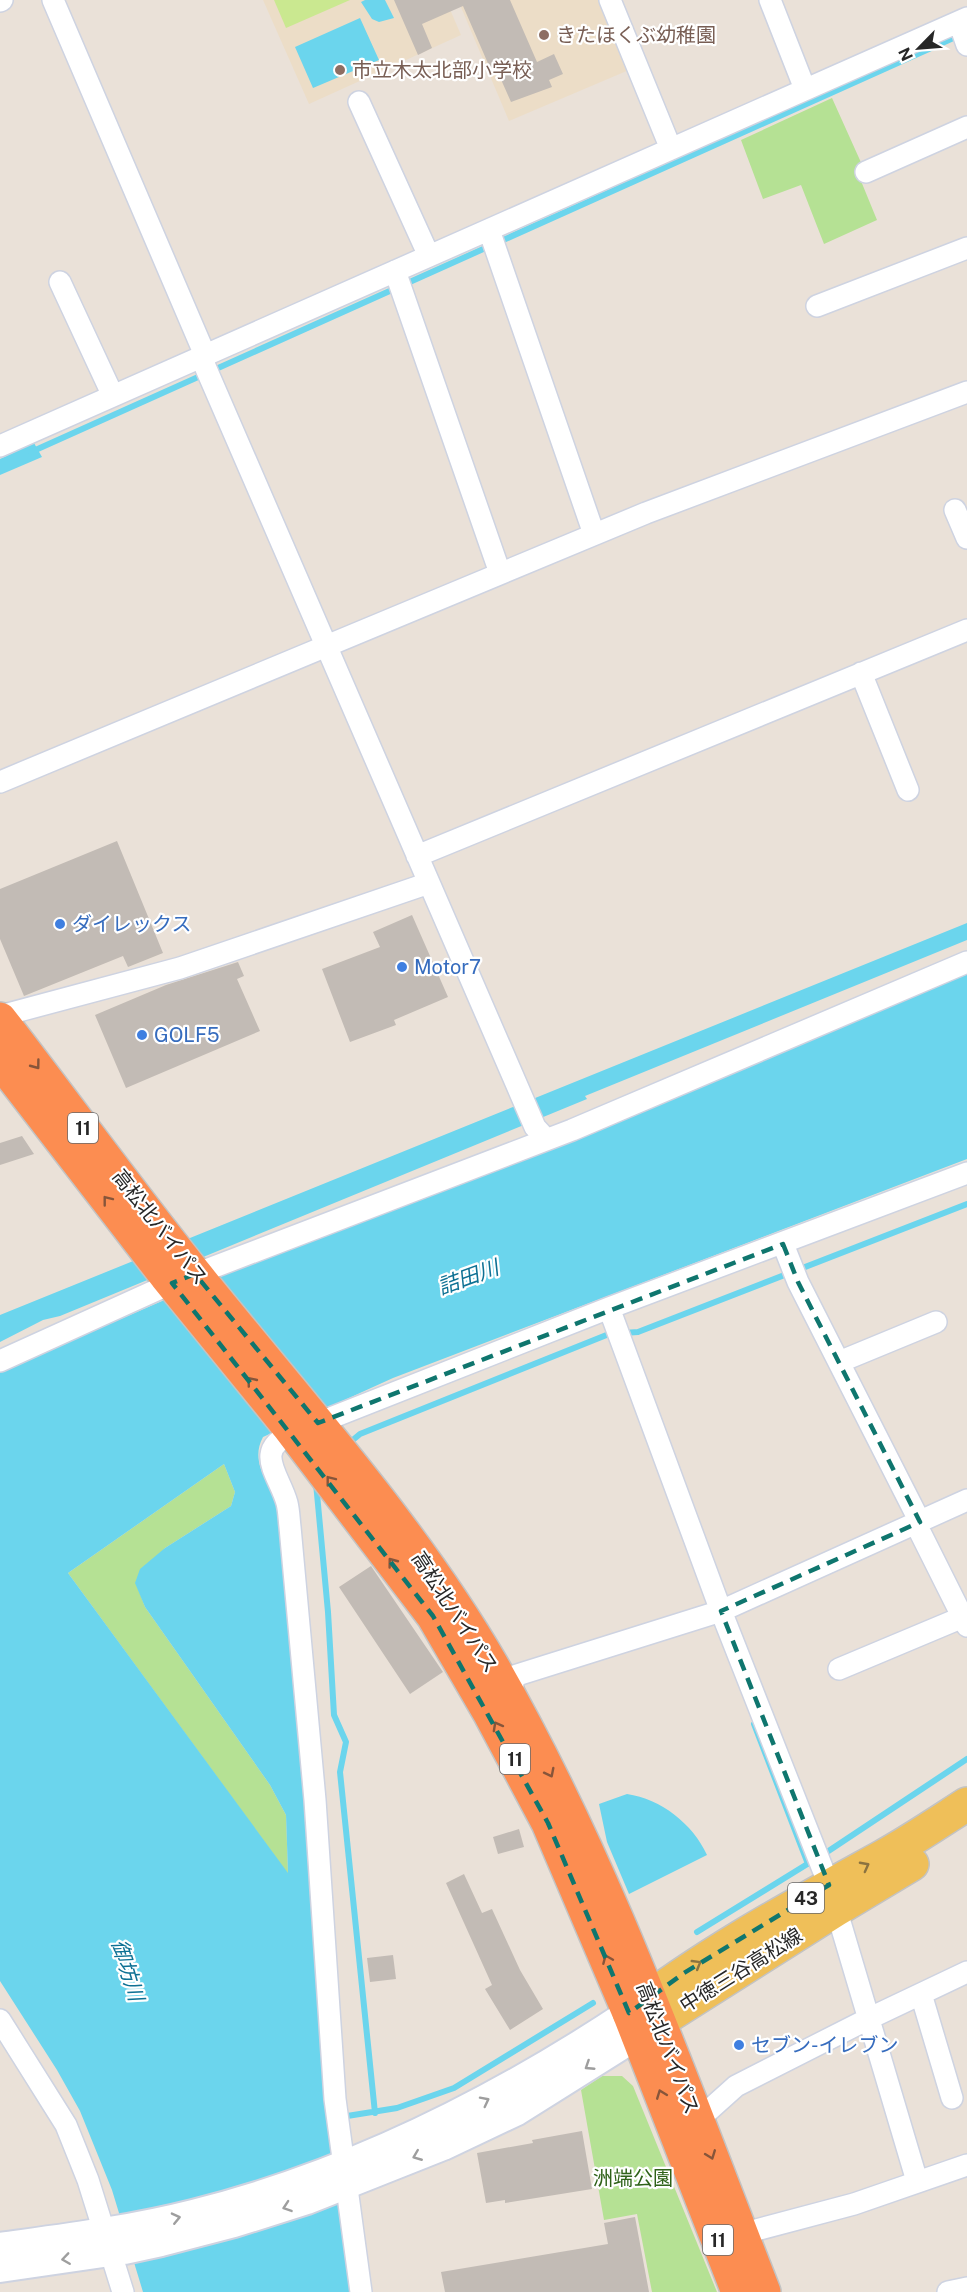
<svg xmlns="http://www.w3.org/2000/svg" width="967" height="2292" font-family="'Public Sans','Noto Sans JP',sans-serif">
<style>
.education{fill:#ecddc7}
.green{fill:#b5e194}
.pitch{fill:#cae890}
.water{fill:#6bd5ed;fill-rule:evenodd}
.lines{fill:none;stroke-linecap:round;stroke-linejoin:round}
.stream{stroke:#6bd5ed;stroke-width:6}
.building{fill:#c2bbb5}
.street-casing{stroke:#ced3e1;stroke-width:24}
.secondary-casing{stroke:#ced3e1;stroke-width:32}
.primary-casing{stroke:#c3c3c3;stroke-width:36}
.highway-casing{stroke:#c3c3c3;stroke-width:36}
.street{stroke:#fff;stroke-width:21}
.secondary{stroke:#fff;stroke-width:28}
.primary{stroke:#efbf59;stroke-width:33}
.highway{stroke:#fc8d51;stroke-width:33}
.oneway{stroke:#87553a}
.oneway2{stroke:#8b7340}
.oneway3{stroke:#9e9e9e}
.marked{fill:none;stroke:#0f766e;stroke-width:4.5;stroke-dasharray:12 8;stroke-linejoin:round}
.education-dot{fill:#8d6e63;stroke:#fff;stroke-width:2}
.shop-dot{fill:#3f7fe0;stroke:#fff;stroke-width:2}
.labels{text-anchor:middle;dominant-baseline:central;stroke-width:4.5;stroke-linejoin:round;paint-order:stroke}
.shield{fill:#fff;stroke:#686868;stroke-width:1.5}
.shield-label{font-size:18px;font-weight:bold;fill:#272727}
.education-label{font-size:20px;fill:#785e54;stroke:#fff;text-anchor:start}
.shop-label{font-size:20px;fill:#366cbe;stroke:#fff;text-anchor:start}
.street-label{font-size:20px;fill:#272727;stroke:#fff}
.park-label{font-size:20px;fill:#2f6219;stroke:#fff}
.water-label{font-size:21px;font-style:italic;fill:#0e7194;stroke:#fff}
</style>
<rect width="100%" height="100%" fill="#eae1d8"/>
<path class="education" d="M263,0H446L461,35L309,104Z
M458,0H599L629,70L509,121Z"/>
<path class="green" d="M832,98L868,178L861,181L877,220L824,244L801,185L763,199L741,140Z
M224,1464L235,1492L231,1506L165,1548L136,1583L145,1607L270,1785L286,1815L288,1874L68,1573Z
M602,2076H622L633,2086L717,2292H652L637,2214L604,2220L581,2090Z"/>
<path class="pitch" d="M274,0H350L286,28Z"/>
<path class="water" d="M365,0H385L394,18L379,22L372,19L361,2Z
M360,18L379,60L313,88L295,47Z
M34,443L42,457L0,475V459Z
M967,923V940L585,1096L587,1099L60,1316L43,1320L0,1342V1315Z
M967,972V1159L393,1378L263,1437C249,1463 270,1484 281,1508L353,2292H143L112,2190L80,2111L57,2070L0,1981V1372C319,1230 643,1101 967,972ZM224,1464L235,1492L231,1506L165,1548L140,1569L135,1583L145,1607L270,1785L286,1815L288,1873L68,1573Z
M627,1794C661,1799 693,1824 707,1855L629,1894L607,1842L599,1804Z"/>
<g class="lines">
<path class="stream" d="M31,452L960,35
M348,1444L360,1434L609,1334L638,1332L967,1204
M316,1483L328,1612L334,1715L346,1742L340,1772L375,2113
M754,1724L808,1864
M821,1856L967,1759
M697,1932L809,1863
M341,2117L397,2108L454,2088L593,2003"/>
</g>
<path class="building" d="M394,0H510L537,62L554,54L563,74L549,80L552,87L511,102L495,66L490,68L463,6L422,24L432,48L418,55Z
M117,841L163,953L128,967L123,956L24,996L0,939V889Z
M412,915L448,997L394,1020L396,1025L350,1042L322,969L380,947L373,932Z
M238,962L244,976L237,979L260,1031L126,1088L95,1015L166,985Z
M22,1136L34,1154L0,1165V1143Z
M371,1566L443,1672L410,1694L339,1587Z
M519,1829L524,1847L498,1854L493,1837Z
M464,1874L482,1913L492,1909L520,1970L543,2009L510,2030L485,1989L492,1985L446,1883Z
M393,1955L396,1979L370,1982L367,1958Z
M582,2131L592,2189L505,2203V2200L486,2203L477,2153L533,2143L532,2140Z
M635,2217L649,2292H445L441,2272L608,2244L604,2223Z"/>
<g class="lines">
<defs>
<path id="street" d="M53,0L205,355
M610,0L671,149
M770,0L805,89
M0,1L2,0
M959,22L967,45
M359,102L429,256
M866,172L967,127
M489,230L594,534
M395,271L500,573
M60,282L113,396
M817,306L967,248
M201,357L535,1127L546,1139
M0,446L967,18
M955,510L967,538
M861,673L908,790
M0,782L646,513L967,392
M417,856L967,630
M0,1016L180,968L429,883
M783,1244L798,1282L920,1522
M609,1308L721,1611L829,1885L917,2181
M0,1361L172,1283L572,1130L967,962
M839,1362L936,1322
M318,1423L609,1308L967,1173
M293,1433C252,1450 279,1474 287,1503C289,1511 289,1519 290,1527L315,1800L335,2099L361,2292
M916,1524L967,1626
M839,1669L963,1617
M511,1700L514,1676L721,1611L967,1500
M921,1994L952,2098
M0,2020L66,2125L88,2180L123,2292
M696,2117L707,2112L736,2086L868,2019L967,1972
M730,2237L854,2204L967,2165
M948,2292L967,2288"/>
<path id="secondary" d="M0,2247C65,2238 130,2230 193,2214C350,2175 495,2102 629,2013
M0,2268L124,2250L161,2242L234,2223L307,2200L443,2146L517,2111L638,2035"/>
<path id="primary" d="M629,2013C707,1952 795,1905 882,1857C911,1841 939,1822 967,1804
M638,2035L837,1909L912,1864"/>
<path id="highway" d="M0,1019C66,1104 129,1192 197,1276C298,1402 410,1524 492,1665C606,1863 681,2080 764,2292
M0,1061L166,1276L288,1426L433,1616L490,1714L548,1823L629,2013L738,2292"/>
</defs>
<use href="#street" class="street-casing"/>
<use href="#secondary" class="secondary-casing"/>
<use href="#primary" class="primary-casing"/>
<use href="#highway" class="highway-casing"/>
<use href="#street" class="street"/>
<use href="#secondary" class="secondary"/>
<use href="#primary" class="primary"/>
<use href="#highway" class="highway"/>
</g>
<defs><path id="oneway-chevron" d="M-2-3.5L2.5 0L-2 3.5" fill="none" stroke-width="1.6" stroke-linecap="round" stroke-linejoin="round" transform="scale(1.5)"/></defs>
<g class="oneway">
<use href="#oneway-chevron" transform="translate(36 1065) rotate(53)"/>
<use href="#oneway-chevron" transform="translate(107 1200) rotate(-128)"/>
<use href="#oneway-chevron" transform="translate(251 1381) rotate(-129)"/>
<use href="#oneway-chevron" transform="translate(330 1480) rotate(-128)"/>
<use href="#oneway-chevron" transform="translate(392 1562) rotate(-127)"/>
<use href="#oneway-chevron" transform="translate(497 1726) rotate(-119)"/>
<use href="#oneway-chevron" transform="translate(550 1773) rotate(63)"/>
<use href="#oneway-chevron" transform="translate(607 1959) rotate(-113)"/>
<use href="#oneway-chevron" transform="translate(661 2094) rotate(-111)"/>
<use href="#oneway-chevron" transform="translate(711 2155) rotate(69)"/>
</g>
<g class="oneway2">
<use href="#oneway-chevron" transform="translate(865 1866) rotate(-28)"/>
<use href="#oneway-chevron" transform="translate(697 1964) rotate(-31)"/>
</g>
<g class="oneway3">
<use href="#oneway-chevron" transform="translate(589 2066) rotate(147)"/>
<use href="#oneway-chevron" transform="translate(485 2101) rotate(-27)"/>
<use href="#oneway-chevron" transform="translate(417 2156) rotate(158)"/>
<use href="#oneway-chevron" transform="translate(287 2207) rotate(161)"/>
<use href="#oneway-chevron" transform="translate(176 2218) rotate(-13)"/>
<use href="#oneway-chevron" transform="translate(66 2259) rotate(172)"/>
</g>
<path class="marked" d="M783,1244L798,1282L920,1522L721,1611L829,1885L684,1973L629,2013L548,1823L433,1616L172,1283L195,1274L318,1423Z"/>
<g class="education-dot">
<circle cx="544" cy="35" r="6"/>
<circle cx="340" cy="70" r="6"/>
</g>
<g class="shop-dot">
<circle cx="60" cy="924" r="6"/>
<circle cx="402" cy="967" r="6"/>
<circle cx="142" cy="1035" r="6"/>
<circle cx="739" cy="2045" r="6"/>
</g>
<g class="labels">
<g class="shield">
<rect x="68" y="1113" width="30" height="30" rx="4.5"/>
<rect x="500" y="1744" width="30" height="30" rx="4.5"/>
<rect x="788" y="1883" width="36" height="30" rx="4.5"/>
<rect x="703" y="2225" width="30" height="30" rx="4.5"/>
</g>
<g class="shield-label">
<text x="83" y="1128">11</text>
<text x="515" y="1759">11</text>
<text x="806" y="1898">43</text>
<text x="718" y="2240">11</text>
</g>
<g class="education-label">
<text x="556" y="35">きたほくぶ幼稚園</text>
<text x="352" y="70">市立木太北部小学校</text>
</g>
<g class="shop-label">
<text x="72" y="924">ダイレックス</text>
<text x="414" y="967">Motor7</text>
<text x="154" y="1035">GOLF5</text>
<text x="751" y="2045">セブン-イレブン</text>
</g>
<g class="street-label">
<text transform="translate(160 1227) rotate(52)">高松北バイパス</text>
<text transform="translate(455 1612) rotate(57)">高松北バイパス</text>
<text transform="translate(741 1970) rotate(-32)">中徳三谷高松線</text>
<text transform="translate(668 2048) rotate(69)">高松北バイパス</text>
</g>
<g class="park-label">
<text x="633" y="2178">洲端公園</text>
</g>
<g class="water-label">
<text transform="translate(468 1277) rotate(-20)">詰田川</text>
<text transform="translate(128 1970) rotate(73)">御坊川</text>
</g>
</g>
<g transform="translate(919 48) rotate(245)" stroke="#ffffff" stroke-width="4.5" paint-order="stroke">
<path d="M0-4.5L10 22L0 15L-10 22Z" fill="#272727"/>
<text y="-9" font-size="16" font-weight="bold" text-anchor="middle" fill="#272727">N</text>
</g>
</svg>
